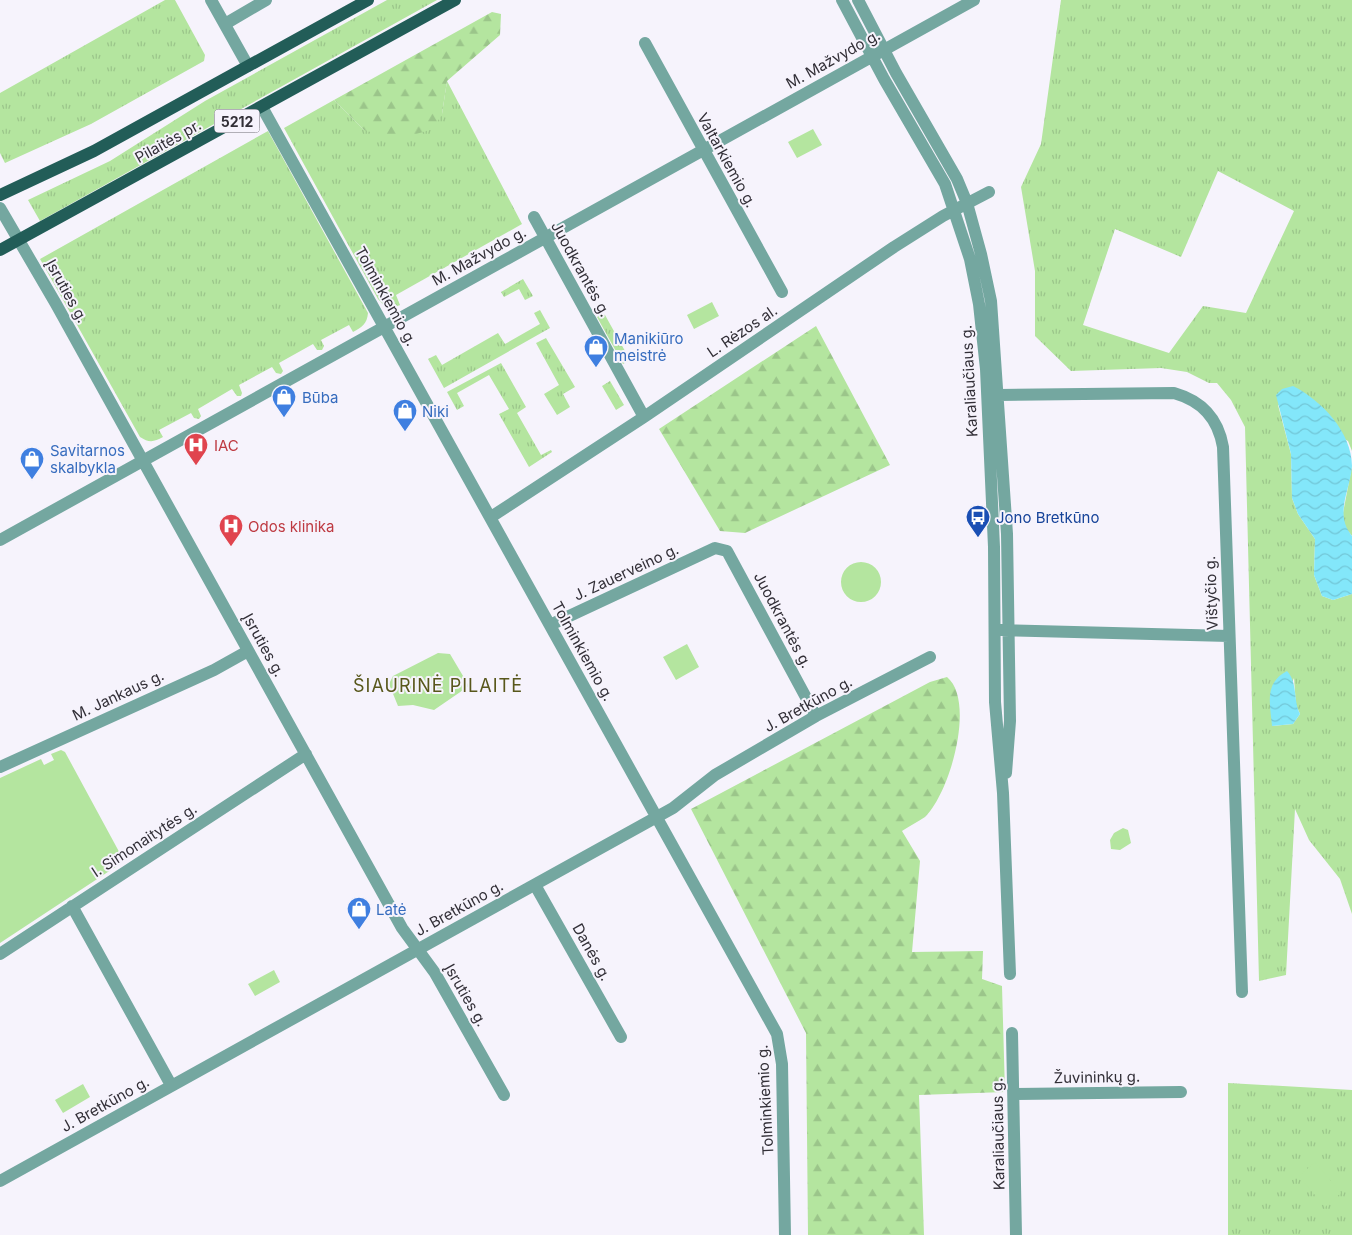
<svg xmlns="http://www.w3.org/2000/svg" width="1352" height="1235" font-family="Inter,sans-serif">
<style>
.grass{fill:url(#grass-tufts);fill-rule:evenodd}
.forest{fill:url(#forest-firs)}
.park{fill:#b4e59f}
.water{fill:url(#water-waves)}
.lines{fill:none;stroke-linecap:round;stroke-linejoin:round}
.minor{stroke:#74a7a0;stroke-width:12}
.major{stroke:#225d58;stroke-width:12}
.labels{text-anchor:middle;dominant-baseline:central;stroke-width:4;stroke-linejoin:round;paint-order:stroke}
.shield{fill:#f6f3fc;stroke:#6d6a72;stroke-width:1}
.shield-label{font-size:14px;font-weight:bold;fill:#322f37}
.street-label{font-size:15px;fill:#322f37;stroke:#f6f3fc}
.shop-label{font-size:15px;fill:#366cbe;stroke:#f6f3fc;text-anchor:start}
.health-label{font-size:15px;fill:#be3a42;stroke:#f6f3fc;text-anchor:start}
.transit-label{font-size:15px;fill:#164399;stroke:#f6f3fc;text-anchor:start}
.quarter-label{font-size:18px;letter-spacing:1px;fill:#58571b;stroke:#f6f3fc}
</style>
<defs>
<pattern id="grass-tufts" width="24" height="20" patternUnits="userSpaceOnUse" patternTransform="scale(1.25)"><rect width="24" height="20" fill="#b4e59f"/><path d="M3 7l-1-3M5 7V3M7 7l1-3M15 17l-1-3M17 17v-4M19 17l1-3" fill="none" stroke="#9bc58a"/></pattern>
<pattern id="forest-firs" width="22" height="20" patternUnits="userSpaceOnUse" patternTransform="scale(1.25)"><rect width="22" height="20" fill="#b4e59f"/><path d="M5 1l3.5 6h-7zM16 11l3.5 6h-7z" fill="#9bc58a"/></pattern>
<pattern id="water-waves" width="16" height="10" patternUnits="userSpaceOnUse" patternTransform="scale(1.25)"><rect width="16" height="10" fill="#83e7fa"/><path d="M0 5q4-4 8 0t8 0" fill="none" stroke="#72c6d7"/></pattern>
</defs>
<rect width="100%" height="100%" fill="#f6f3fc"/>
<path class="grass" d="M165,0H175L205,55L204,61L91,124L5,163L0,153V93Z
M387,0H437L40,221L28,200L110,161L205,101Z
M1061,0H1352V451L1348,441L1278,405L1291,454L1292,498L1298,514L1315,539L1314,575L1322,596L1333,600L1352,594V914L1340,879L1309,840L1295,809L1286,975L1259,981L1245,427L1231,400L1217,383H1209L1187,372L1161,368L1071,371L1035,336V271L1021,187L1041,144ZM1218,171L1294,211L1246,313L1203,306L1169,353L1083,325L1115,229L1181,257ZM1294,678L1296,705L1300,714L1293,724L1272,726Z
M447,81L522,224L396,295L400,305L388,310L378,299L284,128L334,100L364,130L442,114Z
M268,131L368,313C367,324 362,327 353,332L349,325L321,340L324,346L322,350H317L313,344L279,363L283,371L281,374L276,373L272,367L239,385L242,393L241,396H237L232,389L198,409L201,416L199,419L194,418L191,413L159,430L163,437C154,442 149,443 140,437L40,259Z
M574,252L597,292L591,296L568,255Z
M523,279L533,296L525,300L519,289L504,297L501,292Z
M540,310L550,328L444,388L428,359L436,355L442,365L498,333L505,344L540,324L534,313Z
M602,314L605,315L630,360L623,364L597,317Z
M546,338L575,387L563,394L570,407L557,415L544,394L559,385L536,343Z
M501,363L526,407L517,413L541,455L551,450L552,452L529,467L499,414L509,409L489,375L457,393L464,406L457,410L447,392Z
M610,381L624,405L616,410L602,386Z
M1352,466V536L1344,526L1343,513Z
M1228,1083L1352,1090V1235H1228Z"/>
<path class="forest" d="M492,12L501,14L500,35L447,81L442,114L433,129L396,140L364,130L334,100Z
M816,326L890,465L745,533L720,531L659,429Z
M947,677C976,701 950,793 925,817C918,822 909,826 902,831L920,861L912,952L983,951L982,979L1002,986L1005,1092L919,1095L924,1235H808L806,1033L691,809L930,682Z"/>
<path class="park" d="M813,129L822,145L797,158L788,142Z
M712,302L719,316L694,329L687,315Z
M841 582a20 20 0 1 1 40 0a20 20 0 1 1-40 0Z
M687,644L699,667L676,680L663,657Z
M438,653L450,654L469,686L434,710L413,705L398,706L389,684L393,676Z
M61,750L65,752L123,859L120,864L0,943V778L41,759L44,765L54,760L51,754Z
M1123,828L1128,830L1131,843L1120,850L1111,849L1110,840L1114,833Z
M274,970L280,982L255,996L248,984Z
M83,1084L90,1097L63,1113L55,1100Z
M1315,1162L1341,1193L1325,1207L1299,1176Z"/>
<path class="water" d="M1293,386C1321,400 1352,432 1352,466C1350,491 1334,514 1352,536V594L1333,600L1322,596L1314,575L1315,539L1298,514L1292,498L1291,454L1276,395L1282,389Z
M1287,671C1298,683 1293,700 1300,714L1293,724L1272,726C1270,703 1264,683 1287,671Z"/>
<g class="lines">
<path class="minor" d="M211,0L248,66
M842,0L884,79L945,184L970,259L979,304L986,369L994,547L995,702L1003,793L1010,974
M858,0L896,73L957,179L967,203L981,254L991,301L1007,534L1010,721L1006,773
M225,24L266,0
M645,43L782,292
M262,107L777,1034L782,1064L785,1235
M0,208L56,304L402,928L435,973L504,1095
M534,217L644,417
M998,395L1174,393C1202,401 1218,418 1223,447L1242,992
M491,517L644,417L894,247L943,216L989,192
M0,540L974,0
M550,625L715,548L727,551L816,716
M1001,630L1229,636
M0,767L214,670L248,651
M535,885L621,1037
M72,906L171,1085
M0,954L306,754
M1012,1033L1016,1235
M1014,1094L1181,1092
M0,1181L673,808L715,775L816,716L930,657"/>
<path class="major" d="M0,195L94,151L368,0
M0,250L455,0"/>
</g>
<defs>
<symbol id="shop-pin" viewBox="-11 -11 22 30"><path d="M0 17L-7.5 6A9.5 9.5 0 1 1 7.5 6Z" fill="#3f7fe0" stroke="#f6f3fc"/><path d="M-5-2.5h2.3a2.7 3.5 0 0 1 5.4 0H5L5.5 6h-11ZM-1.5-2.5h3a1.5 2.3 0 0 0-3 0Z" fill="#fff"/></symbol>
<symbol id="hospital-pin" viewBox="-11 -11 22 30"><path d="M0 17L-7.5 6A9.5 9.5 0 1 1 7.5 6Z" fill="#e0444e" stroke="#f6f3fc"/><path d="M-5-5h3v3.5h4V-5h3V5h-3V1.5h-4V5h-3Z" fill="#fff"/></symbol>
<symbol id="bus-pin" viewBox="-11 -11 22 30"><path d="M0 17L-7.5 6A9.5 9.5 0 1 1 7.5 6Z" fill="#1a4fb4" stroke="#f6f3fc"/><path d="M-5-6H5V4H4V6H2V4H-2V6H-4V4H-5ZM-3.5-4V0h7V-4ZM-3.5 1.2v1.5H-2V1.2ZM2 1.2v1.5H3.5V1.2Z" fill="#fff"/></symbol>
</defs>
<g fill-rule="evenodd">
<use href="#shop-pin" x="582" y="333" width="28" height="38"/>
<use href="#shop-pin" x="270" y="383" width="28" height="38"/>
<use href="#shop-pin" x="391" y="397" width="28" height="38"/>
<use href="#hospital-pin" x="182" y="431" width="28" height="38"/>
<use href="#shop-pin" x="18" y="445" width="28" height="38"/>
<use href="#bus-pin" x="964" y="503" width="28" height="38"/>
<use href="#hospital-pin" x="217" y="512" width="28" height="38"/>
<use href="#shop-pin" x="345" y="895" width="28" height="38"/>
</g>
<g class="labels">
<rect class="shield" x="214.5" y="109.5" width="45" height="23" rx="4"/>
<g class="shield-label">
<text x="237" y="121">5212</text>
</g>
<g class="street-label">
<text transform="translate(833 59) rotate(-29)">M. Mažvydo g.</text>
<text transform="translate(168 141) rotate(-29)">Pilaitės pr.</text>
<text transform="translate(727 160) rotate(61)">Valtarkiemio g.</text>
<text transform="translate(479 256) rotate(-29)">M. Mažvydo g.</text>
<text transform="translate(581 269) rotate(61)">Juodkrantės g.</text>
<text transform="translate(67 291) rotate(61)">Įsruties g.</text>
<text transform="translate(386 296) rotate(61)">Tolminkiemio g.</text>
<text transform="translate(742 331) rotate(-34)">L. Rėzos al.</text>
<text transform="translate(969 381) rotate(-93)">Karaliaučiaus g.</text>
<text transform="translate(626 572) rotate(-25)">J. Zauerveino g.</text>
<text transform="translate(1211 593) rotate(-92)">Vištyčio g.</text>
<text transform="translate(783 620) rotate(62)">Juodkrantės g.</text>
<text transform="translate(264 645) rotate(61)">Įsruties g.</text>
<text transform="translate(583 651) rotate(61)">Tolminkiemio g.</text>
<text transform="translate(118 695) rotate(-25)">M. Jankaus g.</text>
<text transform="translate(808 704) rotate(-29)">J. Bretkūno g.</text>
<text transform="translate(144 840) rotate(-33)">I. Simonaitytės g.</text>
<text transform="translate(459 908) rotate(-29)">J. Bretkūno g.</text>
<text transform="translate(592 952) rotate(61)">Danės g.</text>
<text transform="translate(466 995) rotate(60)">Įsruties g.</text>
<text transform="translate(1097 1077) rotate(-1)">Žuvininkų g.</text>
<text transform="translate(765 1100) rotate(-93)">Tolminkiemio g.</text>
<text transform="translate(105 1104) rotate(-29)">J. Bretkūno g.</text>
<text transform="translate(998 1134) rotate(-91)">Karaliaučiaus g.</text>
</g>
<g class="shop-label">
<text x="614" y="338">Manikiūro<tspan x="614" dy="17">meistrė</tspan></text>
<text x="302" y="397">Būba</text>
<text x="422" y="411">Niki</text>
<text x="50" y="450">Savitarnos<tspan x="50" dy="17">skalbykla</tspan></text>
<text x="376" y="909">Latė</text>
</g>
<g class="health-label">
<text x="214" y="445">IAC</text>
<text x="248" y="526">Odos klinika</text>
</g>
<g class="transit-label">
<text x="996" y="517">Jono Bretkūno</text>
</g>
<g class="quarter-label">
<text x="438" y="685">ŠIAURINĖ PILAITĖ</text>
</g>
</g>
</svg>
